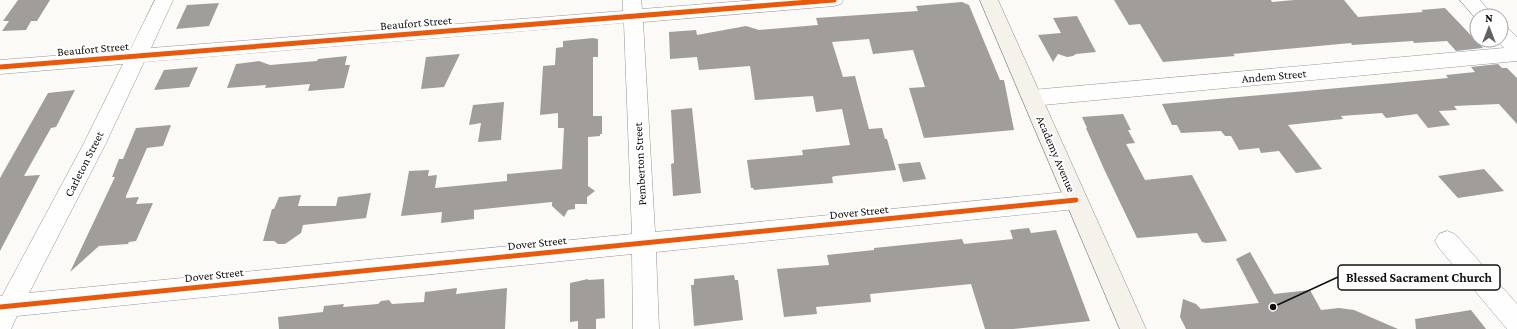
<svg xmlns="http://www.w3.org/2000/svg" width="1517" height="329" font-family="'Crimson Pro',serif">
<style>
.building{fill:#a09d9b}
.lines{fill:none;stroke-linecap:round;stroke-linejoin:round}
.street-casing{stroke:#969594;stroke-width:1}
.secondary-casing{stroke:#8d8c8b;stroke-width:1}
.street{fill:#fffefe;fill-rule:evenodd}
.secondary{fill:#f5f2eb;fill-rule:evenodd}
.cycleway-casing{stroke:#fff;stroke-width:8}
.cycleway{stroke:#e8590c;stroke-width:5}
.labels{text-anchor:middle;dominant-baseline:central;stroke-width:4;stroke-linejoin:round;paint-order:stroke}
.street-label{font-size:12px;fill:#101010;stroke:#fff}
.leader{fill:none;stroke:#101010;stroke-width:1.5}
.callout-dot{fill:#101010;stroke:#fff;stroke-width:1.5}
.callout{fill:#fff;stroke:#101010;stroke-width:1.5}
.callout-label{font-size:13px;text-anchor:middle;font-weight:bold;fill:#101010}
</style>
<rect width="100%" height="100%" fill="#fcfaf7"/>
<path class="building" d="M18,0H50L37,21H31L26,30L2,31L9,21H3Z
M1114,0H1271L1272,2L1294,0H1344L1358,17L1423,12L1421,10L1445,8L1483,48L1456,51L1447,41L1414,43L1413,41L1352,45L1351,43L1264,51L1233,54L1235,56L1163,62L1140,24L1129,25Z
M962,2L969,5L1000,80H1004L1014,130L924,138L909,88L925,87L913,50L873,54L869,39L832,42L843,77L855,76L869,129L882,128L885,139H887L896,170L835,176L832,177L833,183L754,190L753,188H751L747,160L803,155L802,150L850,145L842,109L816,112L813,96L755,100L750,66L699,70L697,57L670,59L669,32L696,30L697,35L746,26L759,30L818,25L816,18L918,11L916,6Z
M219,3L209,26L176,29L187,5Z
M1077,16L1096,52L1076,54L1073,56L1067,57L1058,54L1053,62L1038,35L1061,33L1053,18Z
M593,38L598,39V57H593V116H602V134H600V136L588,137V186L595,191L587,197V204H575V209L568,210L564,217L552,206V202L474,210V219L441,223L442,212L401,216L409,171L429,170L428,176L437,175L435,188L507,181V174L562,169L564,128H558V113L540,115L543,66L555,65L556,48L563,47V41Z
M460,54L444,87L421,89L426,57Z
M347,56L345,65H350L344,88L308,91L310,84L265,88L266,85L227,88L236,64L259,61L270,65L317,61L318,59Z
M1498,64L1502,68H1507L1517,78V124L1499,104L1454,106L1457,110L1439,111L1450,125L1428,128L1417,114L1386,118L1382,113L1341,116L1343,119L1288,125L1322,169L1296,173L1279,151L1261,153L1259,148L1239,150L1231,136H1225L1221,131L1181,133L1177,125H1172L1162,104L1448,78L1446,75L1475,72L1471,67Z
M198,67L189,87L154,90L164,70Z
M75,90L56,127L51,128L24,176L40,175L0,251V178L48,93Z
M504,102L501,140L478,142L481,123L469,125L473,105Z
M692,108L701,193L673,196L671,164L674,163L671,110Z
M1123,114L1131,130H1128L1135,143L1126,144L1145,180L1192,175L1227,241L1206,243L1202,242L1197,233L1137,238L1104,169L1086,128H1087L1082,117Z
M171,125L163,146L147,148L126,196V198L139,197L136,204L153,203L136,241L129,242L128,244L99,246L70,272L115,177H112L119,159H123L136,128Z
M920,162L926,179L903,182L898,164Z
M1484,169L1504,191L1458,198L1438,176Z
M371,193L366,218L303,225L301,233L285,244H278L274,241H263L272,209H274L279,197L301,195L298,206H336L338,197Z
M1029,228L1031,233L1056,230L1090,321L1013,329H985L971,284L870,294L871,302L816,307L817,314L784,317L777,269L829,265L827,255L874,250V248L962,239L964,244L1013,239L1010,230Z
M1250,252L1274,294L1310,290L1321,310L1339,308L1354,310L1398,329H1186L1180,317L1183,299L1196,304L1201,309L1259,303L1236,259Z
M734,275L735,280H738L743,320L694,326L691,285H694V279Z
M588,279V280L604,279L605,318L596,319V329H578V321L570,322V283Z
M457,288L456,294L507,288L505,329H279L278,317L323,312L324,306L344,304L343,307L378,304L381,301L389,300L392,304L424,302L425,292Z
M1471,310L1486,329H1416L1415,319Z"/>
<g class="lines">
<defs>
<path id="street" d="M155,0H173L151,48L623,11V0H641L642,9L756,0H843L841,4L834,6L643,22L655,232L1076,191L1084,193L1087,200L1084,207L1076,209L656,252L659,329H633L632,254L17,316L11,329H0V296H2L83,145L123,64L0,74V60L130,50ZM624,23L632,234L29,293L105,145L144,62Z
M1460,0H1480L1493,16H1477V20Z
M1501,26L1508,28L1517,37V61L1032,106L1025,103L1022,98L1025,93L1032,90L1504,48L1496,40H1501Z
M1447,231L1455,234L1517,304V329H1507L1439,248L1435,241L1439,234Z"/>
<path id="secondary" d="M980,0H998L1146,329H1120Z"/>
</defs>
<use href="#street" class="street-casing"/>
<use href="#secondary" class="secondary-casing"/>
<use href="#street" class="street"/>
<use href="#secondary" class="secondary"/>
<defs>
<path id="cycleway" d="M0,67L834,0
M0,307L1076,200"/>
</defs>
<use href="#cycleway" class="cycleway-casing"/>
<use href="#cycleway" class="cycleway"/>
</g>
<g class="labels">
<g class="street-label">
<text transform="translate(416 23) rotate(-5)">Beaufort Street</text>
<text transform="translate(93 49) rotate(-5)">Beaufort Street</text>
<text transform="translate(1274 76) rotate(-5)">Andem Street</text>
<text transform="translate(1056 154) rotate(67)">Academy Avenue</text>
<text transform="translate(84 164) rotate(-63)">Carleton Street</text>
<text transform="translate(640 164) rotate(-93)">Pemberton Street</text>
<text transform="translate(859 212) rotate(-6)">Dover Street</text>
<text transform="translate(537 243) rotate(-6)">Dover Street</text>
<text transform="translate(214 275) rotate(-6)">Dover Street</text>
</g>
</g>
<path class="leader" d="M1273 307L1338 277"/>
<circle class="callout-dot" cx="1273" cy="307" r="4"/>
<rect class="callout" x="1338" y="265" width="162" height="25" rx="4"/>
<g class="callout-label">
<text x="1419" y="282">Blessed Sacrament Church</text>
</g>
<g transform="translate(1489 28)"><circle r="19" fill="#ffffff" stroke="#9f9f9f"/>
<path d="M0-3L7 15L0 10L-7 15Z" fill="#636261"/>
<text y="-6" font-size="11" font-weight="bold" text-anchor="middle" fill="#101010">N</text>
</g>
</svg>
